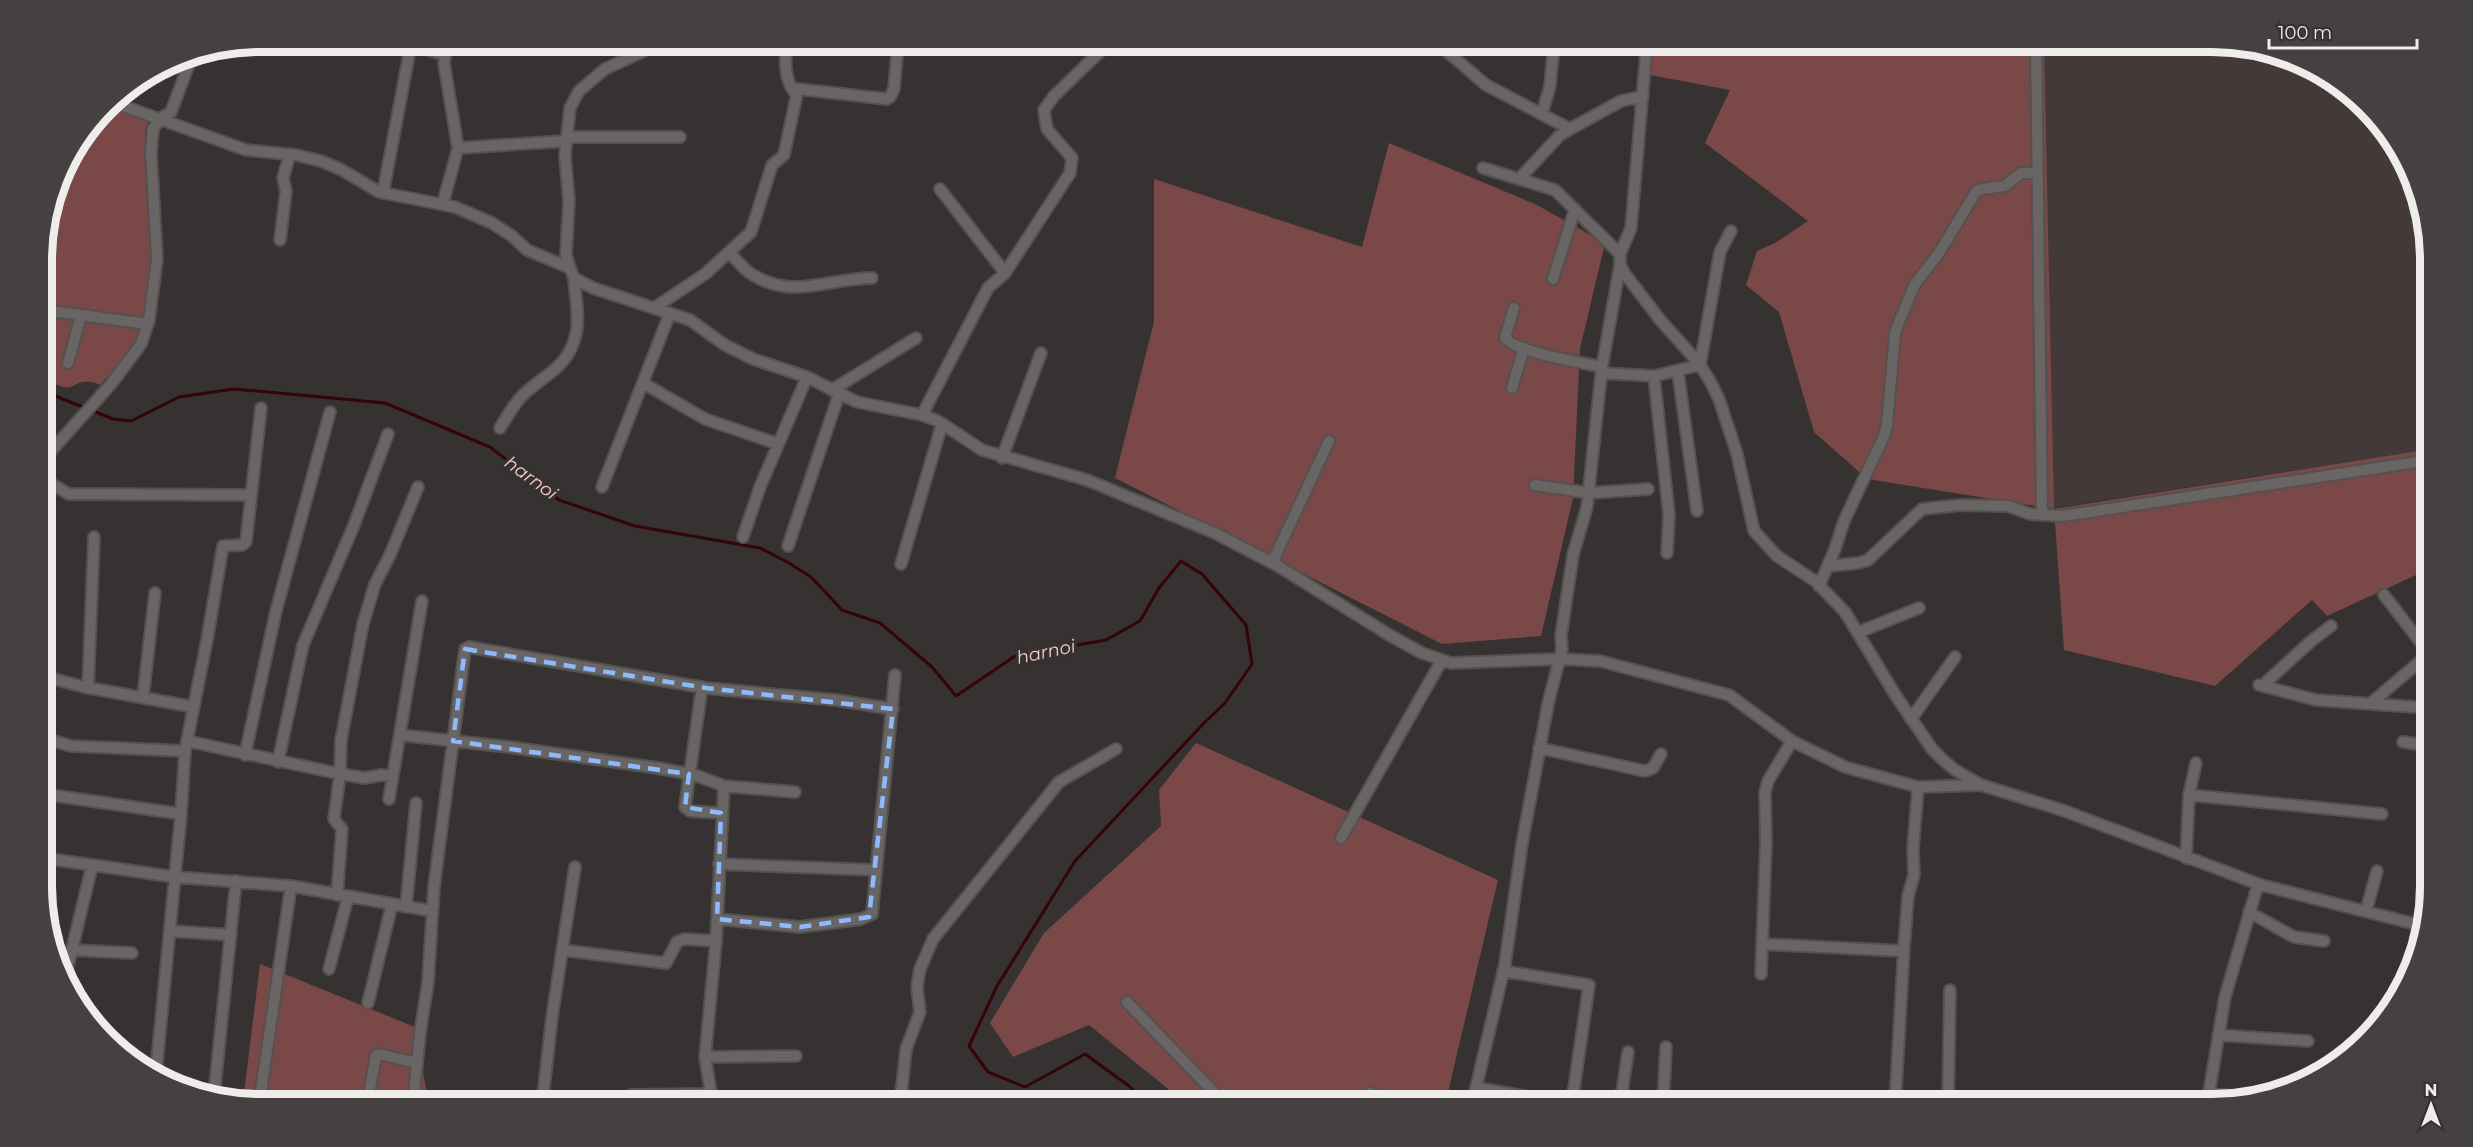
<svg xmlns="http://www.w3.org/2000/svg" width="2473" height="1147" font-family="Montserrat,sans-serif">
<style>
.built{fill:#443939}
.green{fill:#794847}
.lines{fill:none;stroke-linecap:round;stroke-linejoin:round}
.stream{stroke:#340408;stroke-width:3}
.minor-casing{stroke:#545151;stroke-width:14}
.minor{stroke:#696565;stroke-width:10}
.marked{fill:none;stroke:#8eb9fc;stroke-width:4.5;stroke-dasharray:12 8;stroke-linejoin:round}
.labels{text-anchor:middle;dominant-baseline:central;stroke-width:6;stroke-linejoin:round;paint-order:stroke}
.water-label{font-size:18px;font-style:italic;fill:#f8ccca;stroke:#363232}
.rim{fill:none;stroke:#efedec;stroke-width:8}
</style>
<rect width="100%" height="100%" fill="#363232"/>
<path class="built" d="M2040,42H2212L2296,59L2386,128L2429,233L2430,449L2047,509Z"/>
<path class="green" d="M1651,42H2044L2054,509L2430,449V594L2416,575L2327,616L2312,600L2215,686L2064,650L2054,509L1867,479L1814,432L1779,312L1746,285L1757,251L1775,243L1808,221L1705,143L1730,90L1650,75Z
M109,106L149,119L145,131C149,192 165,293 133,347C125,361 110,373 100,385C77,375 77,390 63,387C58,386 51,381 46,379L43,371L42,246L65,164Z
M1389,143L1535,204L1605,243L1580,349L1573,498L1541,636L1442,644L1115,478L1154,322V179L1362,247Z
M1196,743L1498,880L1445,1105H1188L1089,1025L1013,1057L990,1023L1044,933L1161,826L1159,790Z
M260,964L415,1027L429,1105H261L243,1101Z"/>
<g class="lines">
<path class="stream" d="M43,391L85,408
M91,410L113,419L131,421L179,397L234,389L385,403L490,447L559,500L635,526L760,548L789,563L811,577L842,610L880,623L932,667L956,696L1015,656L1106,640L1140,621L1159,588L1181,561L1202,574L1246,625L1252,664L1225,703L1204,723L1075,861L997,986L969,1046L988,1072L1025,1087L1085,1054L1129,1086L1148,1105"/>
<defs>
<path id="minor" d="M402,42L445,55
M788,42C784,58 784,81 796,94
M1436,42L1486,85L1570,129
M1647,42L1631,228L1620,254V265L1625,274L1661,321L1698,362L1710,381L1719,399L1737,454L1754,531L1777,556L1815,581L1845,612L1896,696L1932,749L1942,759L1955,770L1981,785L2062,810L2261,885L2423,926
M2036,42L2042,515
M112,102L246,150L296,155L321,161L342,170L379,192L455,207L492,223L512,236L527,250L570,268L574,278L593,288L690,320L725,345L753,359L807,377L857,402L922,415L938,421L982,450L1087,480L1215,533L1278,566L1391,636L1422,653L1451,663L1559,659L1600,661L1729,695L1792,741L1845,767L1918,787L1981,785
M1542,114L1550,86L1554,44
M567,137H680
M458,148L566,141
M1483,168L1555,190L1620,254
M1520,178L1559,136L1570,129L1621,101L1643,96
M940,189L1005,273
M383,193L411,44
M443,203L458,148L444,63L447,42
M280,240L286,191L283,178L290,154
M729,252C736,259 744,270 753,275C794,300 829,278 872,278
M570,268L566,255L569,201L565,156L570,108L579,91L605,69L664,42
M1553,279L1575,209
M654,308L705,274L751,232L772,165L784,155L798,89L887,99L890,97L894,89L898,42
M1514,308L1505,338C1518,353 1581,362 1602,367
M43,310L148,324
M68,363L81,316
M1678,372L1697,511
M1601,373L1654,376L1700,365L1720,252L1731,231
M1654,376L1669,515L1667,553
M643,383L705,419L778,444
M1512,388L1524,348
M832,390L916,338
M922,415L988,288L1005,273L1070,173L1072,158L1047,129L1044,110L1054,96L1110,42
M500,428C507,417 513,405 522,396C544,374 568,369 576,334C580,317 575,295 574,278
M1002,458L1041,353
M43,460L111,384L141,344L149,320L157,259L151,153L153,129L161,118L171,112L192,56
M43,479L69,494L251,495
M1535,485L1589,493L1648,489
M602,487L670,313
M743,537L760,487L807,377
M788,546L839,394
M1272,563L1329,441
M901,564L942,424
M1828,566L1858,563L1868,560L1922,509L1961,505L2008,506L2030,514L2063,516L2430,460
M1819,586L1835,549L1844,521L1884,436L1887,425L1895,333L1899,322L1915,284L1939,253L1977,190L2005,186L2021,173H2037
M2384,595L2429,653
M1859,632L1919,608
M43,676L84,687L194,707
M2259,685L2316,700L2430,708
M2262,686L2310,642L2331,626
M702,687L685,807L690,811L721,813
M88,688L94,537
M143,697L155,593
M2371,703L2430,653
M1911,719L1955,657
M400,735L509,747L658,768L695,775L724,786L795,792
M44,738L71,746L185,751
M187,741L340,774L365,778L381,775L392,776
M2403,742L2431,746
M1539,748L1645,771L1653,768L1661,754
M245,755L276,611L330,412
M278,762L303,645L354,525L388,434
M44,794L181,814
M2189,795L2382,814
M389,799L422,601
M1341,838L1442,660
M44,858L175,877L291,886L432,911
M2186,858L2189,795L2196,763
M719,864L876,870
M337,895L342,829L334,819L340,774L341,740L363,624L375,584L390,555L418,487
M406,907L416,803
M2366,911L2377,871
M2249,912L2294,937L2324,941
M717,919L800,927L861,919L872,914L895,675
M170,931L231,935
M1762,944L1904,951
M72,950L132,953
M562,950L666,963L677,942L684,939L716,941
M329,969L348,897
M67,970L92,866
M1503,971L1589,985L1572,1102
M1761,974L1766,843L1765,792L1768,781L1792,741
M72,982L74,986
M1127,1002L1226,1105
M368,1003L392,904
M2218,1035L2308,1041
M705,1057L796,1056
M156,1072L181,814L185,751L207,640L223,546L242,545L246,542L261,408
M1477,1088L1541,1099
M1370,1093L1416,1105
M2208,1094L2259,1098
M631,1095L711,1094
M214,1096L236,881
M1064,1099V1105
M259,1105L291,886
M367,1105L376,1055L379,1054L417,1063
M413,1105L420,1033L428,982L434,887L465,649L469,647L706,688L836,700L893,709
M542,1105L552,1017L575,867
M713,1105L705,1057L716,941L724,786
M805,1105H824
M900,1105L906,1049L920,1012L917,987L920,969L933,939L1059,782L1116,749
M1472,1105L1505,964L1522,844L1548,704L1562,649L1561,636L1573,555L1587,507L1602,367L1620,265
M1620,1105L1628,1052
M1663,1105L1666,1047
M1895,1105L1904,947L1908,896L1914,875L1913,849L1918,787
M1948,1105L1950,990
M2207,1105L2225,997L2258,884"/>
</defs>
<use href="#minor" class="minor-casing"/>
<use href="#minor" class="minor"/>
</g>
<path class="marked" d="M465,649L706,688L893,709L869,917L800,927L717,919L721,813L685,807L689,774L453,741Z"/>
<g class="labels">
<g class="water-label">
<text transform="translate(531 478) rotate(36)">harnoi</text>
<text transform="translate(1046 652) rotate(-12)">harnoi</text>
</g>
</g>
<path d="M0 0H2473V1147H0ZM260 52H2212A208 208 0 0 1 2420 260V886A208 208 0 0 1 2212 1094H260A208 208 0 0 1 52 886V260A208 208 0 0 1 260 52Z" fill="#454141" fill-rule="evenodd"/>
<path class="rim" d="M260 52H2212A208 208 0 0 1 2420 260V886A208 208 0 0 1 2212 1094H260A208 208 0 0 1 52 886V260A208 208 0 0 1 260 52Z"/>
<g transform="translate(2431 1105)" stroke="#363232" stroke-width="4.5" paint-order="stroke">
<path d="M0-4.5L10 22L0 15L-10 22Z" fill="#efedec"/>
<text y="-9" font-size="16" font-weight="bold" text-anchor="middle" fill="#efedec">N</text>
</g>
<path d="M2269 39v9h148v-9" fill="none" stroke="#efedec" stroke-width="3"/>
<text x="2278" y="39" font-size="18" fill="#efedec" stroke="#363232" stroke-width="4.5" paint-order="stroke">100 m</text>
</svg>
